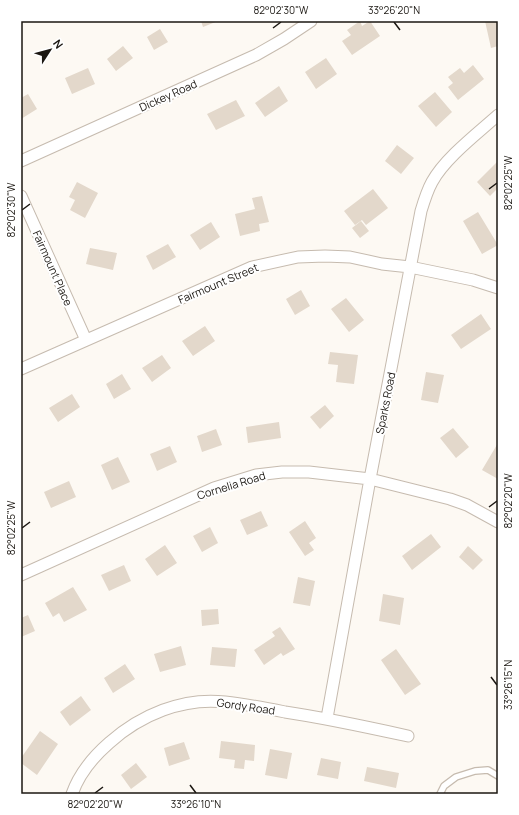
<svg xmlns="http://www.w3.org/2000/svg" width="519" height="815" font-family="Manrope,sans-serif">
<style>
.building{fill:#e3d8cb}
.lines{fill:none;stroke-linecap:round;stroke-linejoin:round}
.service-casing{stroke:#c6bbaf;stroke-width:8}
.minor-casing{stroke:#c6bbaf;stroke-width:13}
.service{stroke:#fff;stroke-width:5.5}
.minor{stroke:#fff;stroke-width:11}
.ticks{fill:none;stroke:#1b1712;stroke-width:1.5}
.labels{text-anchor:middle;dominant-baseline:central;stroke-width:4;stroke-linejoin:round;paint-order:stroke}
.street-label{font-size:11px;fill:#1b1712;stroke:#fff}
.neatline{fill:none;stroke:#1b1712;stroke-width:1.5}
.ticks-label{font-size:10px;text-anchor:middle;fill:#1b1712}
</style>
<rect width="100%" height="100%" fill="#fdf9f3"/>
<path class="building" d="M201,21H218L203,27Z
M360,21L362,26L370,21L380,36L352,55L342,41L351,35L347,30Z
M485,21H498V46L491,48Z
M160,29L168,42L154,50L147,37Z
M123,46L133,58L116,71L107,59Z
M326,58L337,74L316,89L305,72Z
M473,65L484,79L458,100L448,87L453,83L448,77L460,68L464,73Z
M88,68L95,84L72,94L65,78Z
M279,86L288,101L265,117L255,103Z
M435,92L452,112L436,127L418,106Z
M28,94L37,109L21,119V98Z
M236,100L245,116L216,130L207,114Z
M397,145L414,158L401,174L385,161Z
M498,161V188L490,196L477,182Z
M77,182L98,193L85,218L70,210L75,200L69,197Z
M373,189L388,208L366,225L362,220L355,225L344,211Z
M262,196L269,222L259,224L260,231L240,236L235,214L255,209L252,198Z
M478,212L498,245L482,254L463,221Z
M361,221L369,231L360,238L352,228Z
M211,222L220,237L200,250L190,235Z
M168,244L176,257L153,270L146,256Z
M90,248L117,253L113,270L86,264Z
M301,290L310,306L295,315L286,299Z
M346,298L364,320L349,332L331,309Z
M481,314L491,329L461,349L451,335Z
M205,326L215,341L193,356L182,341Z
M330,352L358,355L354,384L336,382L338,365L328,364Z
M162,355L171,368L152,382L142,368Z
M426,372L444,375L438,403L421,400Z
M122,374L131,389L114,399L106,384Z
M72,394L80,407L58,422L49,408Z
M325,405L334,416L320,429L310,417Z
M279,422L281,438L248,443L246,427Z
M453,428L469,447L456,458L440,438Z
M216,429L222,445L202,452L197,436Z
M498,443V479L482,470Z
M170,446L177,462L157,471L150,454Z
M118,457L130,482L112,490L101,465Z
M69,481L76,497L51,508L44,492Z
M261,511L268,526L247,535L240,520Z
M305,521L316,538L309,543L314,550L305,556L289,532Z
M210,527L218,543L202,552L193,536Z
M431,534L441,547L412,570L402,556Z
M165,545L177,563L157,576L145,559Z
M468,546L483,560L473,570L459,557Z
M124,565L131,581L109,591L101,575Z
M298,577L315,581L310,606L293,603Z
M73,587L87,610L64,622L59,613L53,617L45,603Z
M383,594L404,598L400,625L379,621Z
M218,609L219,624L202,626L201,610Z
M28,615L35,631L21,637V618Z
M280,627L295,649L283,656L281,653L264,665L254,650L275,636L272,632Z
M181,646L186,665L160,672L154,654Z
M212,647L237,649L235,667L210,665Z
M396,649L421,684L405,695L381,660Z
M125,664L135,679L113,693L104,678Z
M81,696L91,710L70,726L60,712Z
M40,731L58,744L37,775L21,763V758Z
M221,741L255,745L254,761L245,760L244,769L234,768L235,760L219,758Z
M184,742L190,759L169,766L164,748Z
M270,749L292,753L287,779L265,775Z
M321,758L341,762L338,779L317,775Z
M136,763L147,777L131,789L121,775Z
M367,767L399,773L396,788L364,781Z"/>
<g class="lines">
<defs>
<path id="service" d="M440,794L444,786L456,777L475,771L488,770L498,776"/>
<path id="minor" d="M21,161L256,55L284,39L311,21
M21,196L86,340
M21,369L252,267L298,257L325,256L350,257L382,264L410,267L473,280L498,288
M21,575L214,488L256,475L282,472H309L370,479L450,499L467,505L498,522
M327,718L370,479L421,211C424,201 427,191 432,182C445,158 478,133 498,115
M72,794C79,774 93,757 109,743C140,715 183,697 225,702C245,704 265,708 285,712C326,718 367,727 408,736"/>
</defs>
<use href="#service" class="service-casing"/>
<use href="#minor" class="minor-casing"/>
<use href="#service" class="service"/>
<use href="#minor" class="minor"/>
</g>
<path class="ticks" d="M394,22L400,30M273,28L281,22M489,189L497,183M22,210L30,204M489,507L497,501M22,528L30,522M491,677L497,685M190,785L196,793M95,793L103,787"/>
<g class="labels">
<g class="street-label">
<text transform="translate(168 95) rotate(-24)">Dickey Road</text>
<text transform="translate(53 268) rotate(66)">Fairmount Place</text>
<text transform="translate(218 283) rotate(-23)">Fairmount Street</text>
<text transform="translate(385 403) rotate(-79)">Sparks Road</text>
<text transform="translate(231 485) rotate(-17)">Cornelia Road</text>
<text transform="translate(246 706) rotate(8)">Gordy Road</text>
</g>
</g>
<rect width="519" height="815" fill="none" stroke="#ffffff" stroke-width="44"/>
<g transform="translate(50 50) rotate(54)" stroke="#ffffff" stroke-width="3" paint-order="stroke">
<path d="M0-3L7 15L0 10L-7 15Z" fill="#1b1712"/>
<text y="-6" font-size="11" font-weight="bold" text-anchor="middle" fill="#1b1712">N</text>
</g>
<rect x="22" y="22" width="475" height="771" class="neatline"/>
<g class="ticks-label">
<text x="281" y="14">82°02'30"W</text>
<text x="394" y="14">33°26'20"N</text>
<text transform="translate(508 183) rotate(-90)" y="4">82°02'25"W</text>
<text transform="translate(11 210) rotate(-90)" y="4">82°02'30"W</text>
<text transform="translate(508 501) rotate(-90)" y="4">82°02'20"W</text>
<text transform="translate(11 528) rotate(-90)" y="4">82°02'25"W</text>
<text transform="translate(508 685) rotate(-90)" y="4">33°26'15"N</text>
<text x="95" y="808">82°02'20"W</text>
<text x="196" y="808">33°26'10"N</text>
</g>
</svg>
